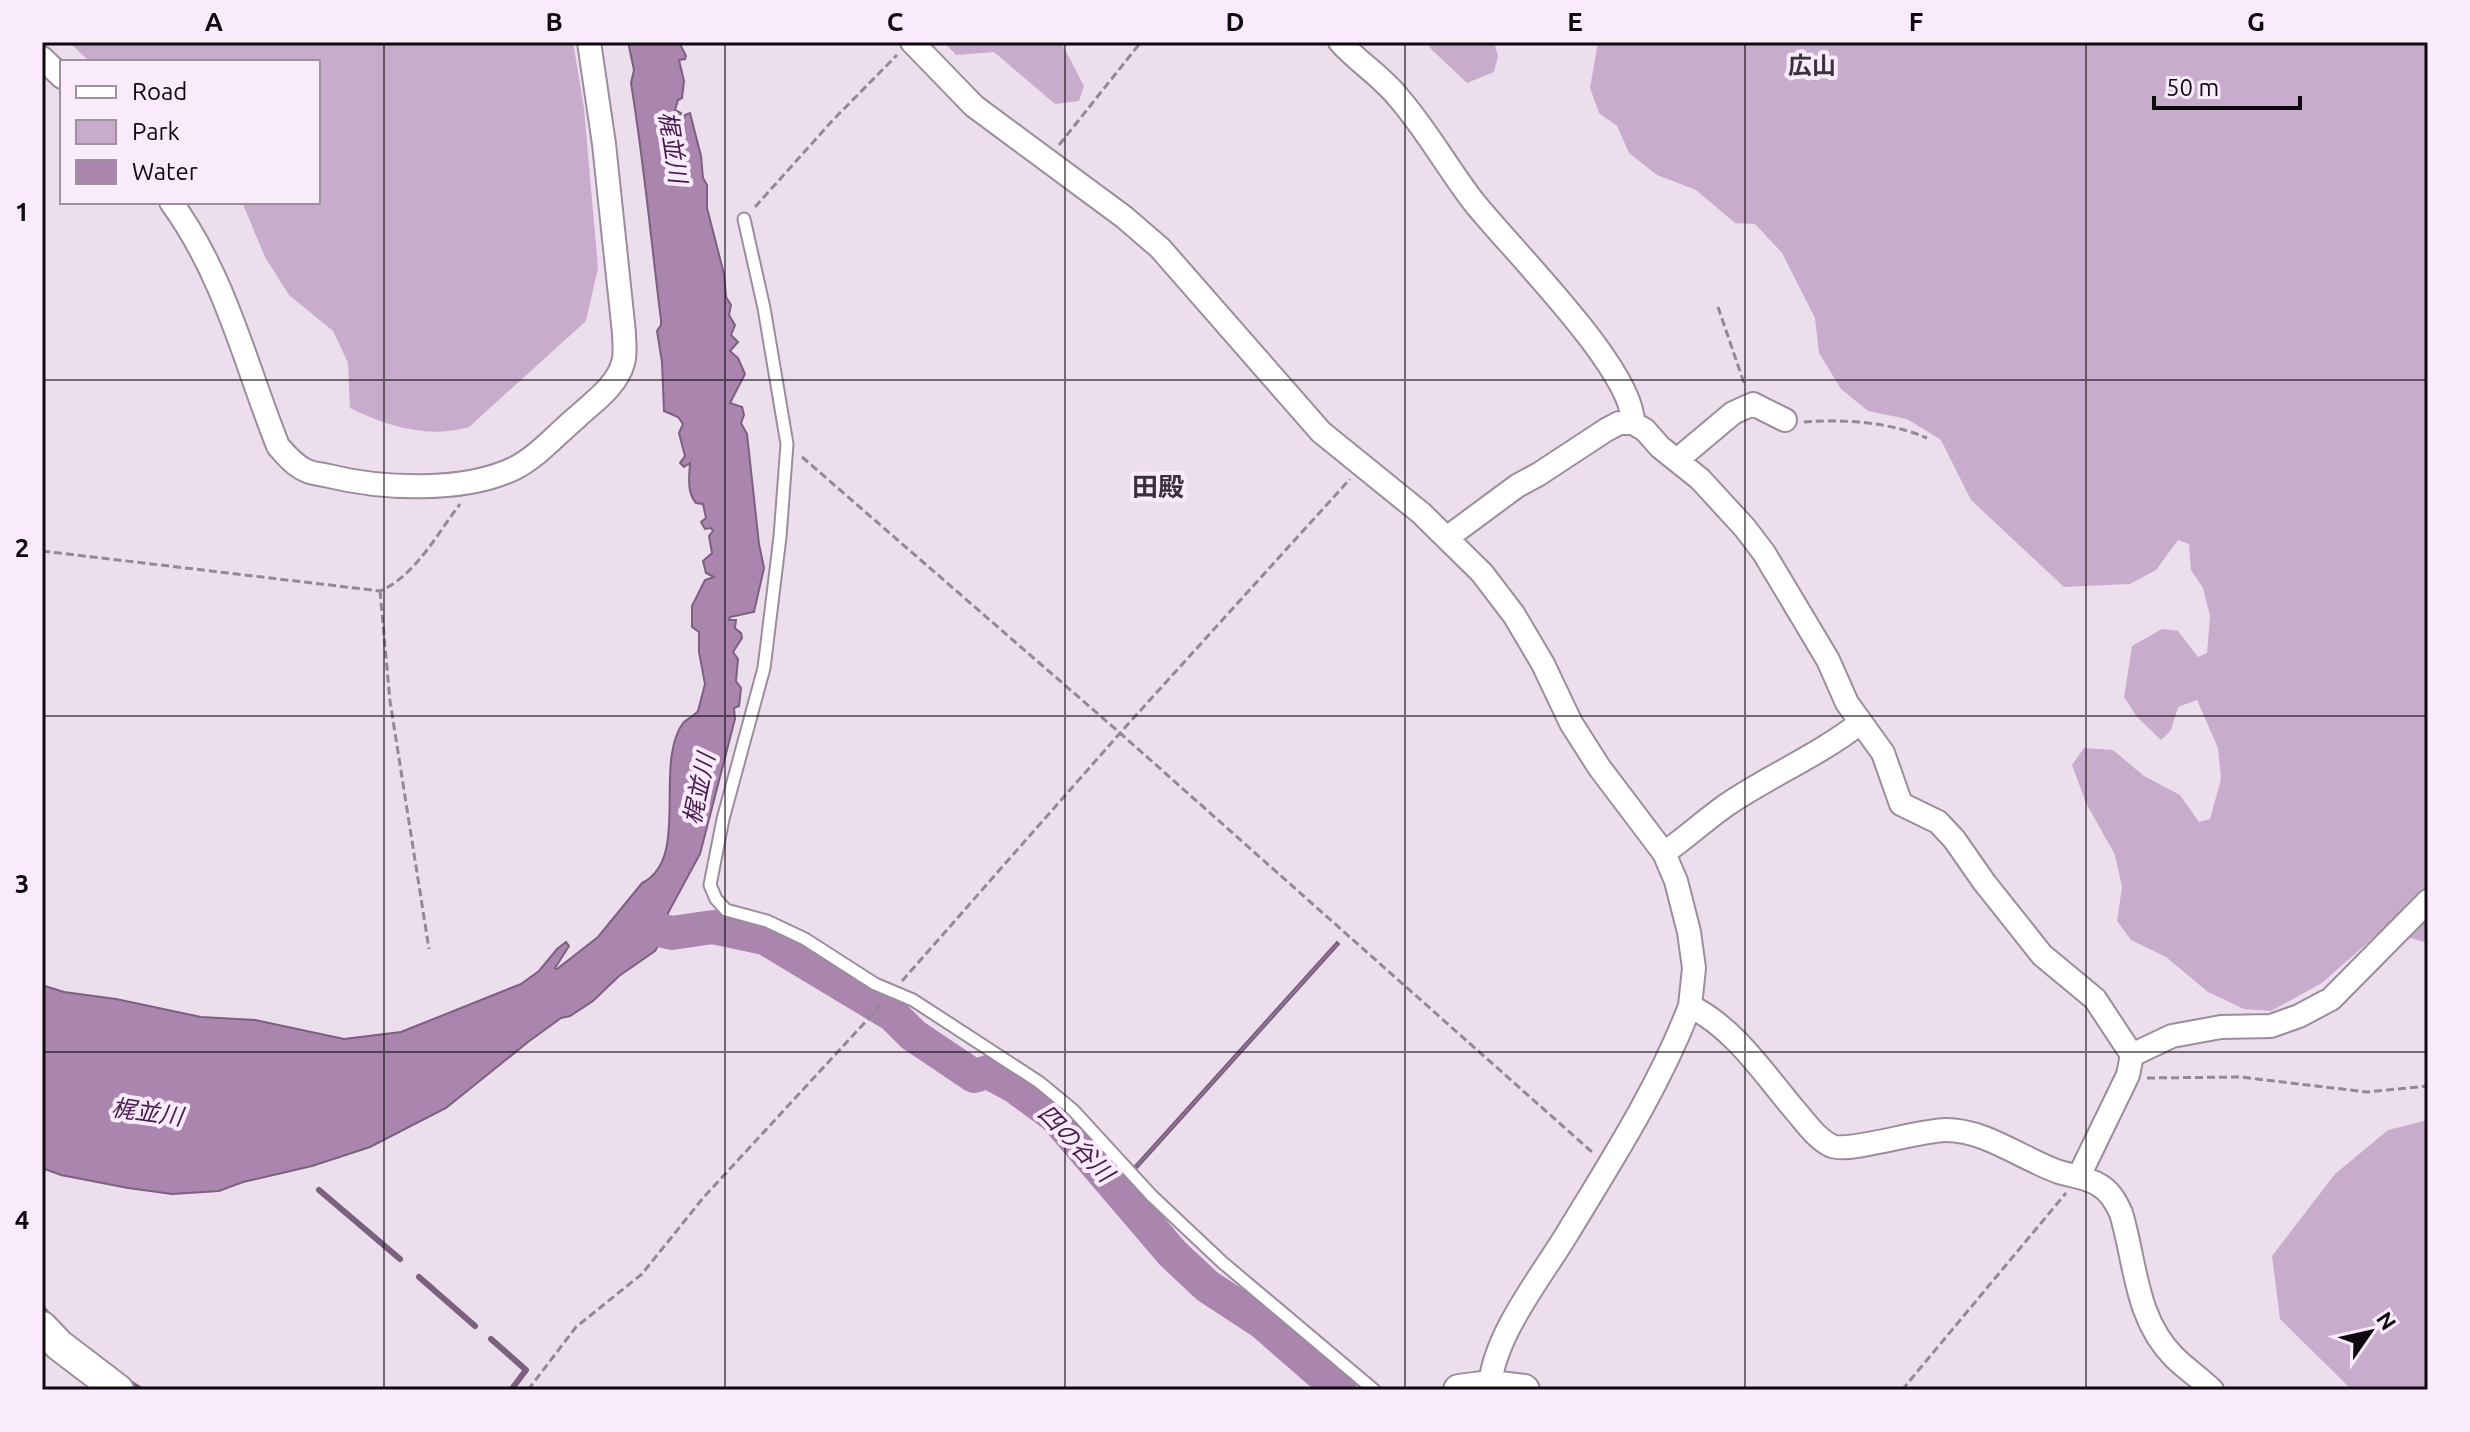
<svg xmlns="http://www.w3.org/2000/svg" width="2470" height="1432" font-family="Ubuntu,'Noto Sans JP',sans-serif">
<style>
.green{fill:#c8accb}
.water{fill:#aa86af;stroke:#7b607f;stroke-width:2}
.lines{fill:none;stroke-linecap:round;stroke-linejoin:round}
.stream{stroke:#7b607f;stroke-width:6}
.river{stroke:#aa86af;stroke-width:34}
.lane-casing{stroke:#9b8d9c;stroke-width:15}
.street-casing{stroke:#9b8d9c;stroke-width:26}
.secondary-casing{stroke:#9b8d9c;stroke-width:34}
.path{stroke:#938894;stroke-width:3;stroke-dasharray:8 4;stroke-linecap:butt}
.lane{stroke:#fff;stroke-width:11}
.street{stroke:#fff;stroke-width:22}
.secondary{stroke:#fff;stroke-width:30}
.grid{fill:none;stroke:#0e090f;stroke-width:2;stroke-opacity:0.55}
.labels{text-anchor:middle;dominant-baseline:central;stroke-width:8;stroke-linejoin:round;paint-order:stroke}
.neighbourhood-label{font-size:24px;font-weight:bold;fill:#3b303d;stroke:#faebfc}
.water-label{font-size:24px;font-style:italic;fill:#481b4e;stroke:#faebfc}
.quarter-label{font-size:26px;font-weight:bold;fill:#3b303d;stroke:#faebfc}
.neatline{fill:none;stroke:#0e090f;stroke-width:3}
.grid-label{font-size:26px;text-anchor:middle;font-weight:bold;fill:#0e090f}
</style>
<rect width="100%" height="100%" fill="#eddeee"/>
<path class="green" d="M69,42H573L584,108L598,268L586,321L469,427C429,439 386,426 350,408L348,363L333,331L289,295L265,257L242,202H318V62H90Z
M944,42H1061L1084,86L1079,101L1055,104L994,52L956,55Z
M1428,42H1494L1498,56L1494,72L1467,83L1430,48Z
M1598,42H2428V943L2382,930L2322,983L2271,1011L2244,1009L2208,992L2166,957L2131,940L2117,921L2122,887L2115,855L2086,803L2072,765L2084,748L2113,750L2144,776L2180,795L2199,822L2210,819L2221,779L2218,748L2197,700L2178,707L2171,730L2161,740L2137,717L2124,697L2132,646L2162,629L2178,631L2198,657L2207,653L2210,616L2203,588L2191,570L2189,544L2178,540L2156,570L2130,584L2064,587L1971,500L1941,440L1907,419L1868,411L1841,389L1819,353L1815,318L1782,253L1755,224L1735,223L1696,190L1657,175L1629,153L1617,126L1599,113L1590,88Z
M2428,1120V1387L2424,1390H2352L2280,1319L2272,1256L2335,1174L2388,1130Z"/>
<path class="water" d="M628,42H679L686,56L685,59L679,60L684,81L682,98L678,100L675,110L681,113L679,123L683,133H685L683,122L685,115L690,113L701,156L703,178L707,185V208L724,274L726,297L731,305L729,315L735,325L731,335L738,342L730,351L738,358L745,374L730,403L742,407L744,415L741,423L747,434L759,544L764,568L754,612L730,617L729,620H736L735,628L741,633L742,638L733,652L738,659L736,681L741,688L739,706L734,708L735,719L700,854L668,913L667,918L671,924L655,951L619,976L593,1001L570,1016L561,1018L528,1042L446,1108L370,1147L312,1166L243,1182L219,1191L172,1194L128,1188L61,1175L42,1168V985L64,992L116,999L201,1017L255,1020L344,1039L401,1032L521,984L539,971L557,949L566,942L569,946L555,968L557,969L598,937L642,883C691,859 653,765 683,723C687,719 694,716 698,711L705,684L699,652V632L692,627V606L705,580L714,577L706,573L703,561L712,553L709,536L713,531L711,528L705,529L701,522L706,518L703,504L696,503C687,493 689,477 690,463L684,467L680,463L685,456L679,433L683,424L678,417L664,411L662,362L657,331L661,325V320C651,241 644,162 631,83L634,70Z
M1337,942L1339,944L1137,1168L1135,1166Z"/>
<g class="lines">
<path class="stream" d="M319,1190L400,1259
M419,1277L475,1326
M42,1308L51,1318
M491,1339L526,1370L511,1390
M127,1381L141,1390"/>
<path class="river" d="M639,925L672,933L713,927L765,938L893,1015L913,1035L974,1076L988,1072L1014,1086L1055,1116L1172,1253L1207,1286L1262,1322L1340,1390"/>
<defs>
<path id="lane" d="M744,219L764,308L787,444L780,537L764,668L723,819L710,885L716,899L726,910L767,921L805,939L875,984L913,1000L1039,1082L1073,1110L1152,1196L1222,1262L1374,1390"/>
<path id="street" d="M912,42L974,106L1124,217L1160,248L1321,432L1421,513L1482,573L1514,615L1543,664L1571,723L1599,767L1664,853L1676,881L1689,932L1694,968L1690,1006
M1340,42C1358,62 1381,76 1398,97C1426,129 1447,167 1473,201C1509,247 1634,369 1633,423
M42,58L62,77
M171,202C225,276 245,363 278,446C286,455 294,465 305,470C312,474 321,474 329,476C382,489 464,493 515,468C538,456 556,435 576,418C592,403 617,386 623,363C626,354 624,343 624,333L604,144L589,42
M1677,460L1733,413L1753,404L1785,420
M1448,537L1517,486L1539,474L1606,430L1619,423H1633L1645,430L1660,447L1700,479L1745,528L1764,553L1828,660L1847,703L1883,753L1901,804L1938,822L1954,839L1984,882L2042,955L2095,999L2132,1055
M1664,853C1686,838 1706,819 1728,804C1771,775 1819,755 1860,723
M2079,1176L2128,1075L2132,1055L2172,1036L2221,1027L2271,1026L2299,1016L2331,999L2428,901
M1490,1386C1494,1335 1541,1277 1567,1234C1612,1160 1659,1087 1690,1006C1734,1028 1762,1071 1793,1108C1804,1120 1816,1139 1832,1146C1850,1153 1919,1130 1946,1130C1986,1130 2022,1159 2059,1172C2072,1176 2087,1177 2099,1185C2110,1191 2116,1202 2121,1213C2136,1263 2135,1318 2174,1357C2186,1369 2200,1378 2212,1390"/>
<path id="secondary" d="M42,1327L59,1345L118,1390
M1459,1390L1490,1386L1524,1390"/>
</defs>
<use href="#lane" class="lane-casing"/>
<use href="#street" class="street-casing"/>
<use href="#secondary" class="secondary-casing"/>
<path class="path" d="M1059,145L1141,42
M755,207L832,121L897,55
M1718,307L1745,386
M1804,422C1844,419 1890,422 1927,438
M802,457L1120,733L1592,1152
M42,551L380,591C415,576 437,534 460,504
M380,591L390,701L429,949
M902,981L1120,733L1350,479
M2147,1078L2240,1077L2367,1092L2428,1086
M528,1390L576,1327L642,1274L703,1198L881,1005
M1902,1390L2066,1193"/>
<use href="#lane" class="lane"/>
<use href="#street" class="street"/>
<use href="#secondary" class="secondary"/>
</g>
<path class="grid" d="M384,42V1390M725,42V1390M1065,42V1390M1405,42V1390M1745,42V1390M2086,42V1390M42,380H2428M42,716H2428M42,1052H2428"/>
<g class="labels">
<g class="neighbourhood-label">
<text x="1812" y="65">広山</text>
</g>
<g class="water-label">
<text transform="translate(673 147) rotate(81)">梶並川</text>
<text transform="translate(699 789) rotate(-78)">梶並川</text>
<text transform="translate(147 1112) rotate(8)">梶並川</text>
<text transform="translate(1076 1143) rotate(46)">四の谷川</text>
</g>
<g class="quarter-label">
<text x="1158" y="486">田殿</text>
</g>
</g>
<rect width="2470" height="1432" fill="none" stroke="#faebfc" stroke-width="88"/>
<rect x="60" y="60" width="260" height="144" fill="#faebfc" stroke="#9c919d" stroke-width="2"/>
<rect x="76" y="86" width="40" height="12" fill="#ffffff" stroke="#9c919d" stroke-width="2"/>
<text x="132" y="100" font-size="24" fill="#0e090f">Road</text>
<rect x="76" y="120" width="40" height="24" fill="#c8accb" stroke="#9c919d" stroke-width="2"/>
<text x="132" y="140" font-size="24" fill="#0e090f">Park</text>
<rect x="76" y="160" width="40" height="24" fill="#aa86af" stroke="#9c919d" stroke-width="2"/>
<text x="132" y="180" font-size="24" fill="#0e090f">Water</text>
<g transform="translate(2370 1332) rotate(56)" stroke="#faebfc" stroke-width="6" paint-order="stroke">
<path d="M0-6L14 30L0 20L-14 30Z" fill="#0e090f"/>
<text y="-12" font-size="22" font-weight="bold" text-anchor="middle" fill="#0e090f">N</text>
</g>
<path d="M2154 96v12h146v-12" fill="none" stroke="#0e090f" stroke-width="4"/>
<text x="2166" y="96" font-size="24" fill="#0e090f" stroke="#faebfc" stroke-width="6" paint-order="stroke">50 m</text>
<rect x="44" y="44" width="2382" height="1344" class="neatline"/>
<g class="grid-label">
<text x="214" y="31">A</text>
<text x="554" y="31">B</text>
<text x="895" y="31">C</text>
<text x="1235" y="31">D</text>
<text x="1575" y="31">E</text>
<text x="1916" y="31">F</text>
<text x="2256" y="31">G</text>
<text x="22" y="221">1</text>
<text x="22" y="557">2</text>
<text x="22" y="893">3</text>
<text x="22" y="1229">4</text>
</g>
</svg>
